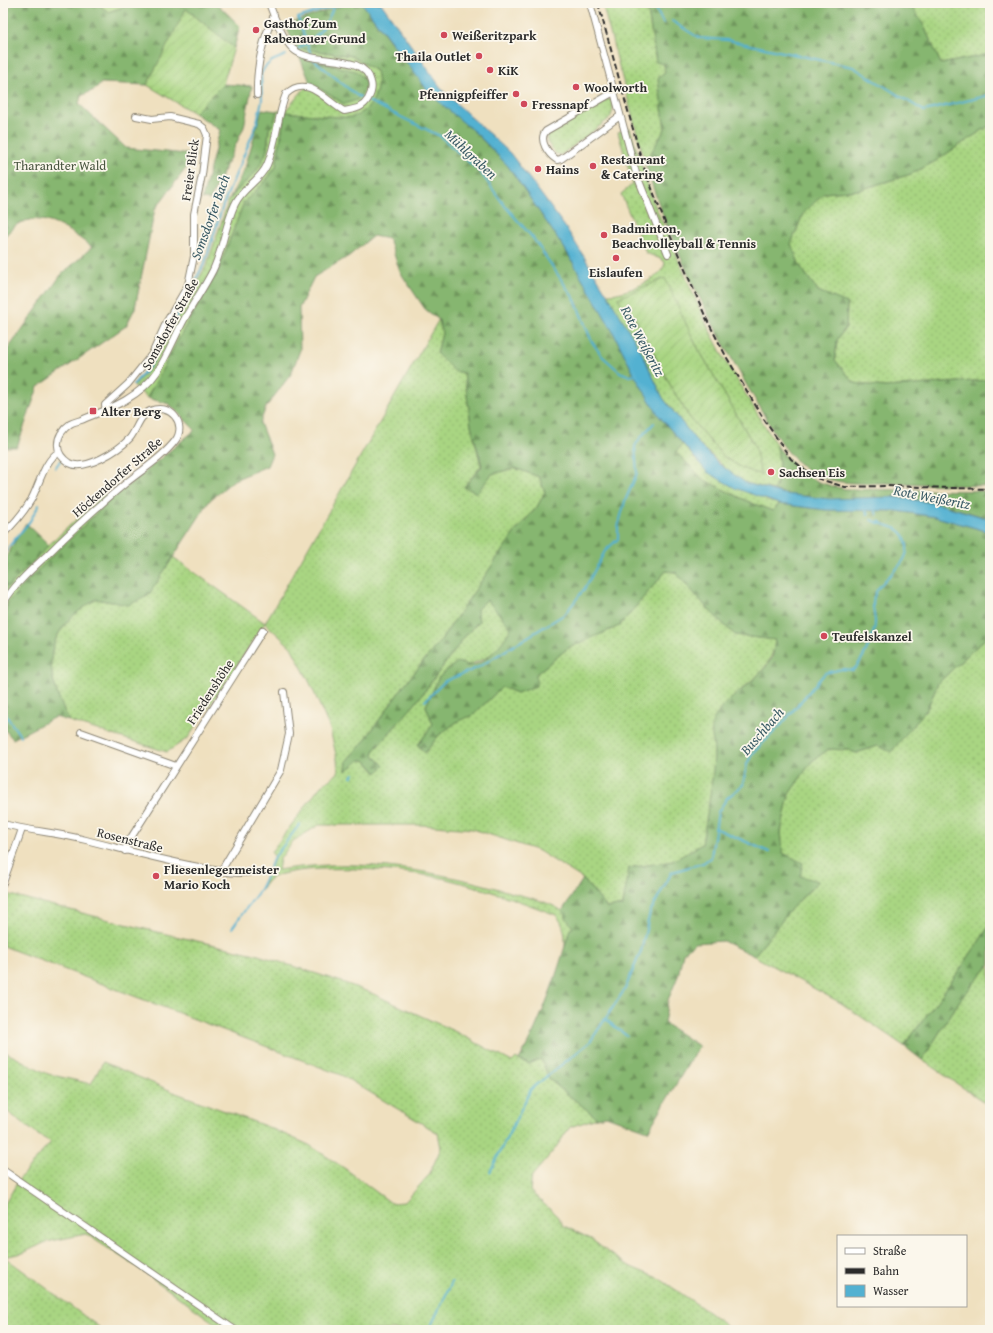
<svg xmlns="http://www.w3.org/2000/svg" width="993" height="1333" font-family="'Gentium Book Plus',serif">
<style>
.grass{fill:url(#grass-dots);stroke:#6a8056;fill-rule:evenodd}
.forest{fill:url(#forest-firs);stroke:#58704e}
.garden{fill:url(#garden-furrows);stroke:#6a8056}
.water{fill:#53b1d1;stroke:#3f6e7e}
.lines{fill:none;stroke-linecap:round;stroke-linejoin:round}
.stream{stroke:#53b1d1;stroke-width:2}
.minor-casing{stroke:#8d8675;stroke-width:8}
.minor{stroke:#fff;stroke-width:6}
.rail{stroke:#2b2b2b;stroke-width:2;stroke-dasharray:6 3;stroke-linecap:butt}
.poi-dot{fill:#d1495b;stroke:#fbf7ec;stroke-width:1.5}
.labels{text-anchor:middle;dominant-baseline:central;stroke-width:3.5;stroke-linejoin:round;paint-order:stroke}
.poi-label{font-size:13px;font-weight:bold;fill:#2b2b2b;stroke:#fbf7ec;text-anchor:start}
.park-label{font-size:13px;fill:#4a5641;stroke:#fbf7ec}
.street-label{font-size:13px;fill:#2b2b2b;stroke:#fbf7ec}
.water-label{font-size:14px;font-style:italic;fill:#395a65;stroke:#fbf7ec}
</style>
<defs>
<pattern id="grass-dots" width="8" height="8" patternUnits="userSpaceOnUse"><rect width="8" height="8" fill="#a9d582"/><path d="M2 2h.1M6 6h.1" fill="none" stroke="#92b770" stroke-width="1.8" stroke-linecap="round"/></pattern>
<pattern id="forest-firs" width="22" height="20" patternUnits="userSpaceOnUse"><rect width="22" height="20" fill="#86b670"/><path d="M5 1l3.5 6h-7zM16 11l3.5 6h-7z" fill="#6e945c"/></pattern>
<pattern id="garden-furrows" width="10" height="10" patternUnits="userSpaceOnUse"><rect width="10" height="10" fill="#a9d582"/><path d="M-1 1l2-2M0 10L10 0M9 11l2-2" fill="none" stroke="#92b770"/></pattern>
</defs>
<rect width="100%" height="100%" fill="#fbf7ec"/>
<filter id="ink" filterUnits="userSpaceOnUse"><feTurbulence type="fractalNoise" baseFrequency=".025" numOctaves="2"/><feDisplacementMap in="SourceGraphic" scale="8" xChannelSelector="R" yChannelSelector="G"/><feConvolveMatrix kernelMatrix="1 2 1 2 8 2 1 2 1" color-interpolation-filters="sRGB"/></filter>
<filter id="wash" filterUnits="userSpaceOnUse"><feTurbulence type="fractalNoise" baseFrequency=".012" numOctaves="4" result="noise"/><feDisplacementMap in="SourceGraphic" scale="16" xChannelSelector="R" yChannelSelector="G"/><feGaussianBlur stdDeviation="0.9" result="paint"/><feColorMatrix in="noise" values="0 0 0 0 0 0 0 0 0 0 0 0 0 0 0 0 0 1.4 0 .05"/><feComposite in="paint" operator="in"/></filter>
<g filter="url(#wash)">
<rect width="100%" height="100%" fill="#efe0bf"/>
<path class="grass" d="M97,3H136L108,12Z
M602,3H650L648,11L656,61L664,64L665,73L658,78L665,129L645,163Z
M909,3H990V54L941,64L923,24Z
M296,48L352,56L376,71C381,90 373,110 353,117C346,119 296,113 285,112L276,167L265,182L244,202L218,271L184,329L147,398L134,386L150,368L207,264L229,200L241,186L254,174L268,143L269,129L274,123L277,111H285L310,82L344,104L337,66L300,58Z
M607,99L611,100C613,107 614,113 609,119L561,155L556,154L547,142V136Z
M990,125V378L988,380L885,387L854,383L835,360L837,340L846,327L847,304L818,291L800,266L791,244L803,214L824,193L859,190L911,174L934,162Z
M630,128L651,196L704,319L725,360L777,446L780,474L774,490L746,483L732,474L697,442L663,398L641,351L607,294C622,295 664,279 665,262L661,259L646,253L621,194L633,184L618,132ZM680,313L695,343L755,447L713,445L690,418L673,390L634,318Z
M439,319L442,333L437,354L464,373L471,425L481,466L464,487L477,493L492,474L515,468L539,477L545,492L537,507L515,532L441,640L405,684L362,744L347,760L346,771L360,760H365L376,773L383,766L373,754L375,749L415,704L466,635L479,622L477,609L487,599L512,628L502,645L486,658L439,677L426,706L433,724L418,745L425,753L439,735L458,721L473,715L502,687L517,693L536,674L568,648L619,626L666,571L675,572L711,612L735,635L776,640C769,674 754,675 733,698C724,707 718,718 711,728C720,765 708,807 702,844L673,861L629,868L623,905L607,908L583,879L539,851L473,829L422,825H319L293,841L280,859L278,870C357,857 436,870 513,893C526,897 551,902 562,911C566,914 570,923 573,928L570,929L565,948C565,935 565,925 556,915C520,901 484,888 446,879C409,870 307,862 273,877C268,879 264,886 261,890L275,857L271,852L320,787L338,773L337,759L330,729L310,683L291,647L265,623L188,738L167,752L69,721C51,683 38,648 74,615C81,609 89,604 96,599L112,602L148,596L173,557L265,623Z
M683,444L696,460L768,501L779,504L773,511L749,502L704,480L676,452Z
M104,494L110,500L35,573L9,602L3,625V592L28,564Z
M990,634V925L959,971L904,1046L841,1003L754,956L791,909L818,882L800,876L783,853L781,832L789,794L812,761L829,749L848,750L856,753L878,746L909,729L927,709L938,683Z
M3,893L157,932L255,954L342,982L371,993L456,1032L512,1062L516,1058L519,1060L541,1058L550,1080L597,1118L570,1127L554,1150L532,1176L530,1191L557,1216L564,1226L591,1239L609,1253L631,1267L660,1279L711,1314L731,1330H224L137,1267L86,1234L46,1242L23,1253L3,1257V1207L20,1178L51,1142L38,1135L3,1108V1051L48,1074L91,1084L103,1062L176,1093L268,1127L309,1145L347,1170L391,1203L405,1202L429,1175L441,1148L438,1133L341,1075L3,946Z
M990,964V1106L922,1060L960,1000Z
M3,1257L7,1259L103,1330H19L3,1327Z"/>
<path class="forest" d="M14,3H97L108,12L136,3H216L240,26L234,48L186,9L147,85L101,83L96,89L81,96L79,104L126,148L196,155L155,209L135,308L126,326L38,387L17,447H3V356L61,275L92,247C71,232 43,209 16,225C12,228 7,234 3,238V13Z
M349,3H362L403,59L508,166L565,249L611,328L635,376L659,416L683,444L676,452L704,480L749,502L773,511L779,504L826,510L897,511L936,517L990,532V634L938,683L927,709L891,752L878,746L856,753L848,750L829,749L812,761L789,794L781,832L783,853L803,863L800,876L818,881L791,909L754,956L723,941L695,943L683,953L678,976L668,1000L664,1023L699,1046L648,1131L606,1116L597,1118L550,1080L541,1059L529,1064L519,1060C543,1018 557,974 570,929L573,928L562,911L583,879L607,908L623,905L629,868L673,861L702,844C707,814 713,784 714,753C714,741 708,727 715,717C730,694 758,682 772,658C774,653 774,645 775,640L735,635L711,612L675,572L666,571L619,626L568,648L536,674V686L517,693L502,687L473,715L458,721L439,735L425,753L418,745L433,724L426,706L439,677L457,662C461,663 465,665 469,665C486,666 504,641 511,628L487,600L477,609L479,621L466,635L415,704L375,749L373,754L384,766L377,773L365,760H360L346,771L347,760L362,744L405,684L441,640L515,532L537,507L545,492L539,477L515,468L492,474L477,493L464,487L482,466L471,425L464,373L454,371L437,354L442,333L439,320L425,309L400,272L389,239L373,236L349,256L314,277L299,308L300,350L291,374L266,407L260,423L272,454L267,466L234,480L210,500L148,596L128,605L96,599C89,604 81,609 74,615C38,648 51,683 69,721L55,717L13,739L3,728V625L8,602L35,573L110,500L195,430L169,404L147,398L184,329L218,271L244,202L265,182L276,167L285,112C296,113 346,119 353,117C373,110 381,90 376,71L352,56L296,48L285,25Z
M650,3H909L923,24L941,64L990,54V125L934,162L911,174L859,190L824,193L803,214L791,244L800,266L818,291L847,303L846,327L837,340L835,360L854,383L885,387L988,380L990,378V486C955,486 919,483 884,483C861,483 841,485 819,476C787,463 770,424 753,396C710,322 670,245 645,163L665,129L658,78L665,73L664,64L656,62L648,10Z
M300,58L356,71L365,80L366,88L357,100L344,104L310,82Z
M223,84L252,86L244,127L210,200L202,199L220,130L194,113Z
M262,109L277,111L274,123L269,129L267,150L262,162L254,174L241,186L229,200L245,168Z
M777,446C798,473 812,483 846,489L990,491V519C959,509 928,500 895,497C888,497 881,499 874,499C842,500 804,502 774,490L780,474Z
M26,523L49,545L3,592V562Z
M990,925V964L960,1000L922,1060L904,1046L959,971Z"/>
<path class="garden" d="M186,9L234,48L223,84L194,113L147,85Z
M665,278L695,343L755,447L761,475L742,468L724,457L690,418L673,390L635,318L630,319L618,298Z"/>
<path class="water" d="M362,3H381L444,92L510,153L544,198L568,231L611,300L641,351L663,398L697,442L719,464L746,483L784,494L830,499L893,497L915,500L942,505L990,519V532L936,517L897,511L826,510L779,504L735,488L707,472L659,416L635,376L611,328L565,249L508,166L478,135L431,95Z"/>
<g class="lines">
<path class="stream" d="M657,3V11L663,23
M672,21L699,38L727,40L853,67L924,111L990,95
M298,49C319,35 324,30 334,6L345,3
M311,55L298,18L334,6
M313,59L356,95L440,136L480,172L505,206L533,238L575,300L592,342L602,356L620,372L630,376L636,375
M133,385L150,365L205,262L223,205L256,126L262,100L261,74L265,67L272,61L286,55
M55,468L60,461
M865,509L868,515
M875,509L877,515
M879,521L883,524
M3,554L30,521L39,505
M425,701L445,681L477,668L565,614L585,588L605,551L618,539V527L625,501L637,473L635,446L641,437L654,423
M3,706L7,717L21,737
M351,777L354,774
M715,828L769,852
M268,872L273,859L300,824
M232,928L259,891L266,877
M605,1019L627,1036
M490,1172L531,1089L590,1042L625,989L641,951L650,912L672,872L703,863L711,857L718,812L727,798L743,785L747,764L752,754L781,725L825,673L842,669L853,670C862,663 876,632 875,621C874,611 871,603 875,594C882,575 916,564 905,538C901,526 882,525 871,520
M429,1330L452,1282"/>
</g>
</g>
<g filter="url(#ink)">
<g class="lines">
<defs>
<path id="minor" d="M590,3L636,173L668,254
M614,92L546,131C538,140 548,154 557,160L561,159L620,116
M257,95C256,67 262,41 274,15
M106,410L105,405L128,384L152,354L167,321L188,285L194,256V214L202,175L207,135L204,128L199,124L170,117L152,119L136,116
M3,534C14,524 23,513 31,500C39,486 44,460 59,452
M3,604C13,586 31,570 46,556C71,531 98,506 126,483C142,470 162,458 175,441C188,424 170,402 150,411C139,416 137,429 130,438C119,450 85,472 69,463C63,459 58,453 58,446C57,437 63,429 70,424C75,421 81,421 86,418C112,408 141,396 157,372C168,355 175,336 185,318C194,302 205,286 213,270C223,249 225,225 235,204C242,188 260,181 267,165C277,142 277,116 286,94C307,74 325,100 344,111C354,109 362,109 368,99C371,94 373,89 371,82C364,51 313,67 293,49C284,41 273,15 269,3
M81,732L176,766
M3,824C30,831 59,833 86,840C126,850 164,861 204,868C220,871 236,875 252,872
M125,851L127,844L263,630
M221,871L281,770L289,734L284,692
M3,883L22,829
M3,1170L235,1330"/>
</defs>
<use href="#minor" class="minor-casing"/>
<use href="#minor" class="minor"/>
<path class="rail" d="M598,3L643,165L667,228L706,318L727,358L765,421L791,459L816,478L845,487L884,486L990,489"/>
</g>
</g>
<g class="poi-dot">
<circle cx="256" cy="30" r="4"/>
<circle cx="444" cy="35" r="4"/>
<circle cx="479" cy="56" r="4"/>
<circle cx="490" cy="70" r="4"/>
<circle cx="576" cy="87" r="4"/>
<circle cx="516" cy="94" r="4"/>
<circle cx="524" cy="104" r="4"/>
<circle cx="593" cy="166" r="4"/>
<circle cx="538" cy="169" r="4"/>
<circle cx="604" cy="235" r="4"/>
<circle cx="616" cy="258" r="4"/>
<rect x="89" y="407" width="8" height="8" rx="2"/>
<circle cx="771" cy="472" r="4"/>
<circle cx="824" cy="636" r="4"/>
<circle cx="156" cy="876" r="4"/>
</g>
<g class="labels">
<g class="poi-label">
<text x="264" y="23">Gasthof Zum<tspan x="264" dy="15">Rabenauer Grund</tspan></text>
<text x="452" y="35">Weißeritzpark</text>
<text x="471" y="56" text-anchor="end">Thaila Outlet</text>
<text x="498" y="70">KiK</text>
<text x="584" y="87">Woolworth</text>
<text x="508" y="94" text-anchor="end">Pfennigpfeiffer</text>
<text x="532" y="104">Fressnapf</text>
<text x="601" y="159">Restaurant<tspan x="601" dy="15">&amp; Catering</tspan></text>
<text x="546" y="169">Hains</text>
<text x="612" y="228">Badminton,<tspan x="612" dy="15">Beachvolleyball &amp; Tennis</tspan></text>
<text x="616" y="272" text-anchor="middle">Eislaufen</text>
<text x="101" y="411">Alter Berg</text>
<text x="779" y="472">Sachsen Eis</text>
<text x="832" y="636">Teufelskanzel</text>
<text x="164" y="869">Fliesenlegermeister<tspan x="164" dy="15">Mario Koch</tspan></text>
</g>
<g class="park-label">
<text x="60" y="165">Tharandter Wald</text>
</g>
<g class="street-label">
<text transform="translate(190 170) rotate(-82)">Freier Blick</text>
<text transform="translate(170 324) rotate(-61)">Somsdorfer Straße</text>
<text transform="translate(117 477) rotate(-41)">Höckendorfer Straße</text>
<text transform="translate(210 692) rotate(-57)">Friedenshöhe</text>
<text transform="translate(130 840) rotate(14)">Rosenstraße</text>
</g>
<g class="water-label">
<text transform="translate(471 154) rotate(43)">Mühlgraben</text>
<text transform="translate(210 217) rotate(-70)">Somsdorfer Bach</text>
<text transform="translate(643 341) rotate(62)">Rote Weißeritz</text>
<text transform="translate(932 497) rotate(11)">Rote Weißeritz</text>
<text transform="translate(762 731) rotate(-49)">Buschbach</text>
</g>
</g>
<rect width="993" height="1333" fill="none" stroke="#fbf7ec" stroke-width="16"/>
<rect x="837" y="1235" width="130" height="72" fill="#fbf7ec" stroke="#a8a59f"/>
<rect x="845" y="1248" width="20" height="6" fill="#ffffff" stroke="#a8a59f"/>
<text x="873" y="1255" font-size="12" fill="#2b2b2b">Straße</text>
<rect x="845" y="1268" width="20" height="6" fill="#2b2b2b" stroke="#a8a59f"/>
<text x="873" y="1275" font-size="12" fill="#2b2b2b">Bahn</text>
<rect x="845" y="1285" width="20" height="12" fill="#53b1d1" stroke="#a8a59f"/>
<text x="873" y="1295" font-size="12" fill="#2b2b2b">Wasser</text>
</svg>
